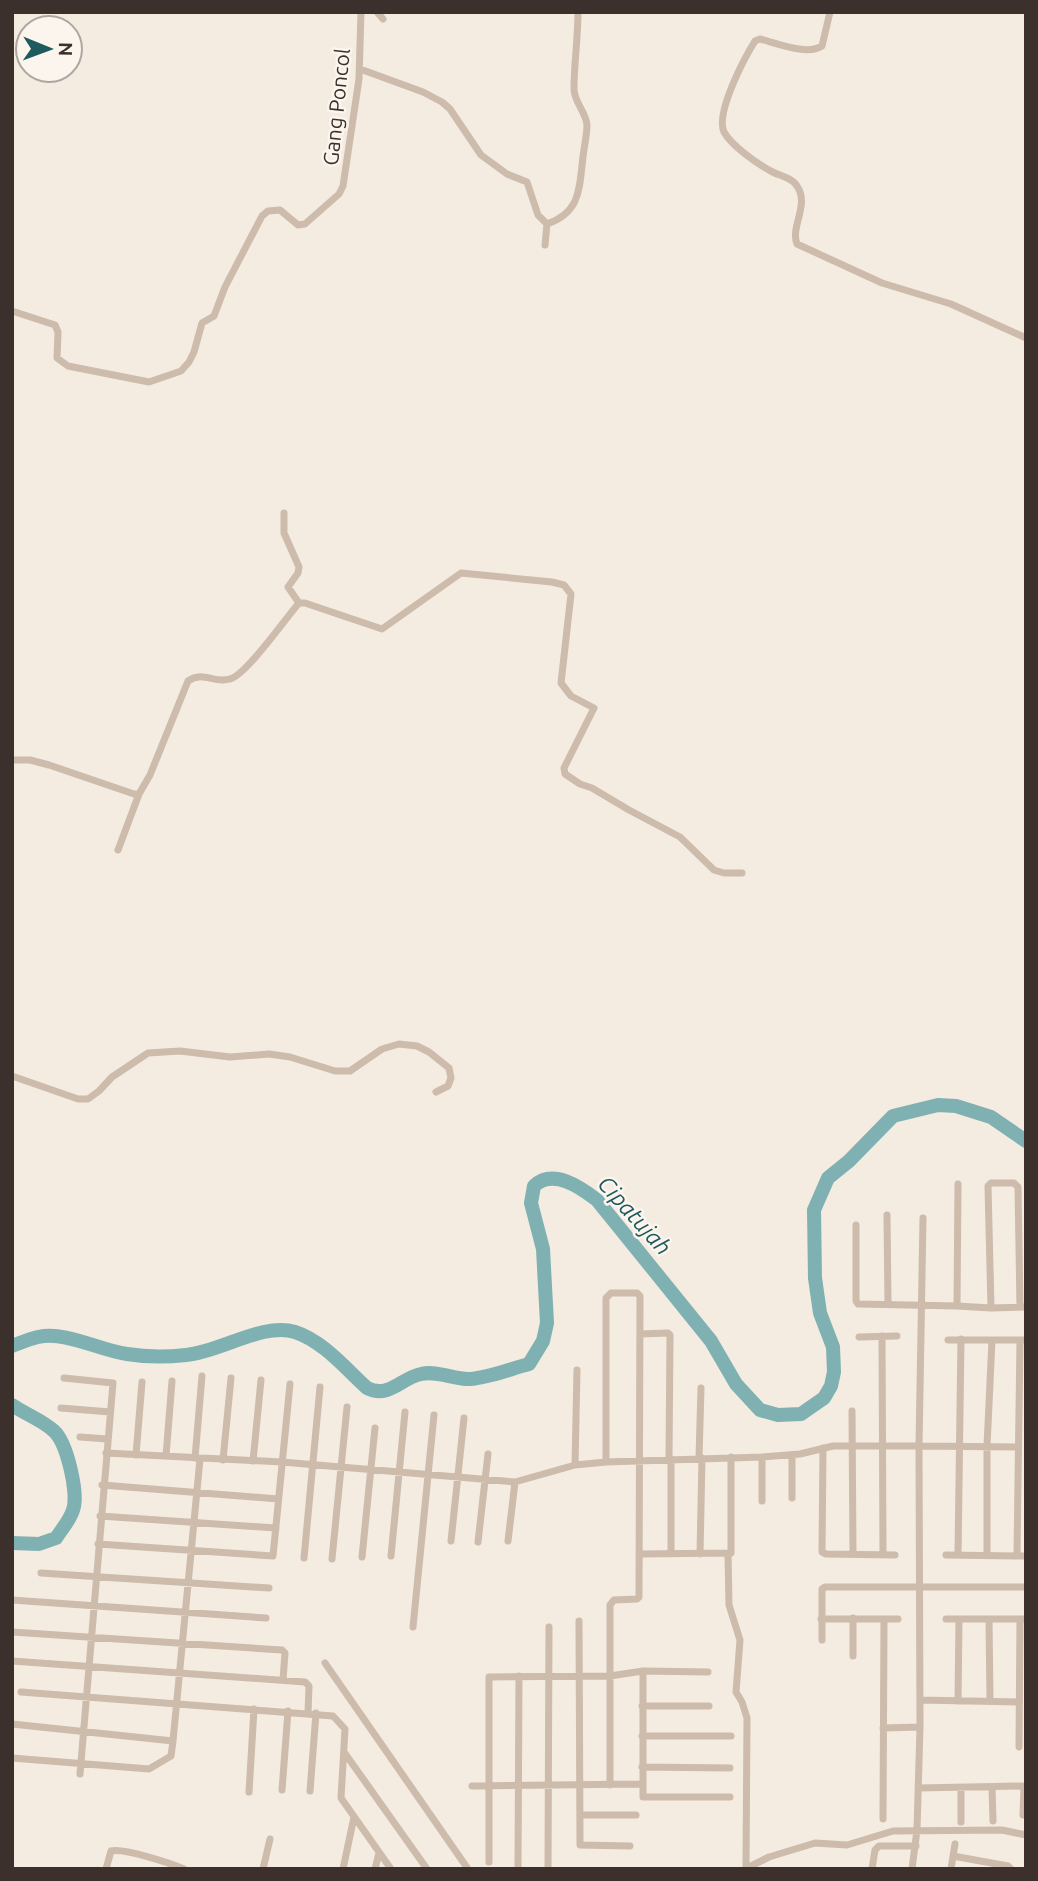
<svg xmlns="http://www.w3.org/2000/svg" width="1038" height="1881" font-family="Ubuntu,sans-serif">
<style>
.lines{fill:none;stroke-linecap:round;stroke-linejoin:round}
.river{stroke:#7fb0b2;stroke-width:14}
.minor{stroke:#cdbbac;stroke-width:7}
.labels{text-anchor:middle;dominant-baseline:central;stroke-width:5;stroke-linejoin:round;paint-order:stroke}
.street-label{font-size:21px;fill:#3b302b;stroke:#fbf5ee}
.water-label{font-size:23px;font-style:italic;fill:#1f5a5e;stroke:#fbf5ee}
</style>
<rect width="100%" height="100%" fill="#f4ebe1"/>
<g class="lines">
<path class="river" d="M12,1346C20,1343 29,1339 38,1337C67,1331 98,1350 127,1354C145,1357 168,1357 186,1355C220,1352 263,1322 295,1332C323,1341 346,1369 367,1388C389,1399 401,1378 421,1374C437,1370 455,1380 470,1379C489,1378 510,1369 529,1364L543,1341L547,1323L543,1249L531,1203L534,1186C553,1168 580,1187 597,1200L711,1341L736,1384L760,1410L778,1415L801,1414L824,1398L831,1386L834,1372L833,1347L820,1313L815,1278L814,1210L828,1178L849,1161L893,1116L938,1105L956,1106L991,1117L1026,1141
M12,1405C25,1414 42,1420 54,1431C67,1443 79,1494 73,1510C70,1520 62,1529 56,1538L39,1544L12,1543"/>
<path class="minor" d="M377,12L383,19
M830,12L822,46C807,56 777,43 760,39L755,41C745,57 715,113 724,132C731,145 756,163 769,170C778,176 792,177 797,186C810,205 790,226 797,244L882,283L951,304L1026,338
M360,69L423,92L442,102L450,109L481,155L507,174L527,182L538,215L547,224
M547,224C581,212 579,189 583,157C584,147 587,135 587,125C586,112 574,102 574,89C574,63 578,38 578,12
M545,245L547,224
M12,311L55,325L58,332L57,358L68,366L149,382L181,371L189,362L194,352L202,323L214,316L225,287L262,216L268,211L280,210L298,225L305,224L339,194L343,186L359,79L361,12
M284,513V533L299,567L298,573L288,587L299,603
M12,760H30L49,765L134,794H139L150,775L188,681C204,670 213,684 230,679C246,675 285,619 299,603H305L382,629L461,573L552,582L564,585L571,594L561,683L571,696L594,708L564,768L565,774L580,784L592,788L629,810L680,837L714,870L724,873H742
M118,850L139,794
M12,1076L78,1099H88L99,1091L112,1077L148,1053L180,1051L230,1057L269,1054L290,1057L335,1071H350L382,1049L399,1044L417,1046L429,1052L449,1068L451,1078L448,1086L436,1092
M887,1215L888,1304
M923,1218L919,1446L1018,1447
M856,1225V1301L858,1304L957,1306L958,1184
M957,1306L991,1308L988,1186L991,1183H1014L1018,1187L1020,1307
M991,1308L1026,1307
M640,1334L668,1333L670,1335L669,1459
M882,1336L883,1555
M859,1337L897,1336
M948,1340H1026
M64,1378L113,1383L80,1774
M61,1408L110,1412
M852,1411L853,1554
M80,1437L107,1439
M823,1448L822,1552L826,1554L895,1555
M106,1453L282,1462L515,1482L575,1465L606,1462L762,1457L800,1454L833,1446H919L920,1727L917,1830L912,1869
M136,1455L142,1382
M166,1456L172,1381
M195,1458L202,1376
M699,1458L701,1388
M223,1460L231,1378
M253,1461L261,1380
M606,1462V1298L611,1293H637L640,1296L639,1597L637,1599L614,1600L610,1605V1785
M575,1465L577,1370
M102,1485L278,1499
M792,1498V1455
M762,1501V1457
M100,1516L276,1528
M451,1541L464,1418
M508,1541L515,1482
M478,1542L488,1454
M98,1544L273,1556L290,1384
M640,1554L731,1553V1457
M671,1554V1459
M700,1554L702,1458
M728,1554L729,1605L740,1640L736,1692L742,1702L747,1718L746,1868
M946,1555L1026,1556
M958,1555L961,1339
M987,1555V1446L992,1340
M1017,1555L1020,1340
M391,1556L405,1412
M362,1557L375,1428
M304,1558L320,1387
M332,1559L347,1407
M41,1573L269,1588
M12,1600L266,1618
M821,1619H898
M946,1619H1026
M989,1619L990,1701
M579,1621L580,1845L630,1846
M413,1627L434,1415
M12,1632L282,1650L285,1653L283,1680
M822,1640V1589L825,1587H1026
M853,1656V1618
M12,1661L305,1682L309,1686L308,1713
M325,1663L468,1869
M643,1671V1797H730
M21,1692L333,1716L345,1729L341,1798L391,1869
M920,1700L1019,1702
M958,1701L959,1619
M642,1706H709
M12,1724L173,1741L200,1459
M883,1728L920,1727
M642,1736H731
M1019,1747L1020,1619
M344,1752L427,1869
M12,1758L149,1769L171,1756L173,1741
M642,1767L730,1768
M472,1786L642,1784
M992,1787L993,1821
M918,1788L1024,1786L1023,1815
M961,1788V1822
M282,1790L288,1711
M310,1791L316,1713
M249,1792L254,1709
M580,1815H636
M883,1819L884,1619
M953,1856L1008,1866L1011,1869
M489,1862V1677L610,1676L643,1671L708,1672
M518,1866L519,1676
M106,1869L111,1851C124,1848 170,1863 184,1869
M263,1869L270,1839
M343,1869L354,1817
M375,1869L379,1853
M548,1869L549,1627
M745,1869L769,1857L815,1843L847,1845L893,1831L1002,1830L1026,1835
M872,1869L875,1850L879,1846H916
M951,1869L955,1844"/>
</g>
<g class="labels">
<g class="street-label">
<text transform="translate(336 107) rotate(-84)">Gang Poncol</text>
</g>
<g class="water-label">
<text transform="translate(635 1215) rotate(48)">Cipatujah</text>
</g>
</g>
<rect width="1038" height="1881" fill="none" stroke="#3b302b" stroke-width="28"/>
<g transform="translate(49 49) rotate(91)"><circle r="33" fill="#fbf5ee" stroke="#aea6a0" stroke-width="2"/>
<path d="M0-5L12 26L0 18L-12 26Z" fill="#1f5a5e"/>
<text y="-10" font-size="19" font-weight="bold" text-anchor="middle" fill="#3b302b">N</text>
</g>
</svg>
